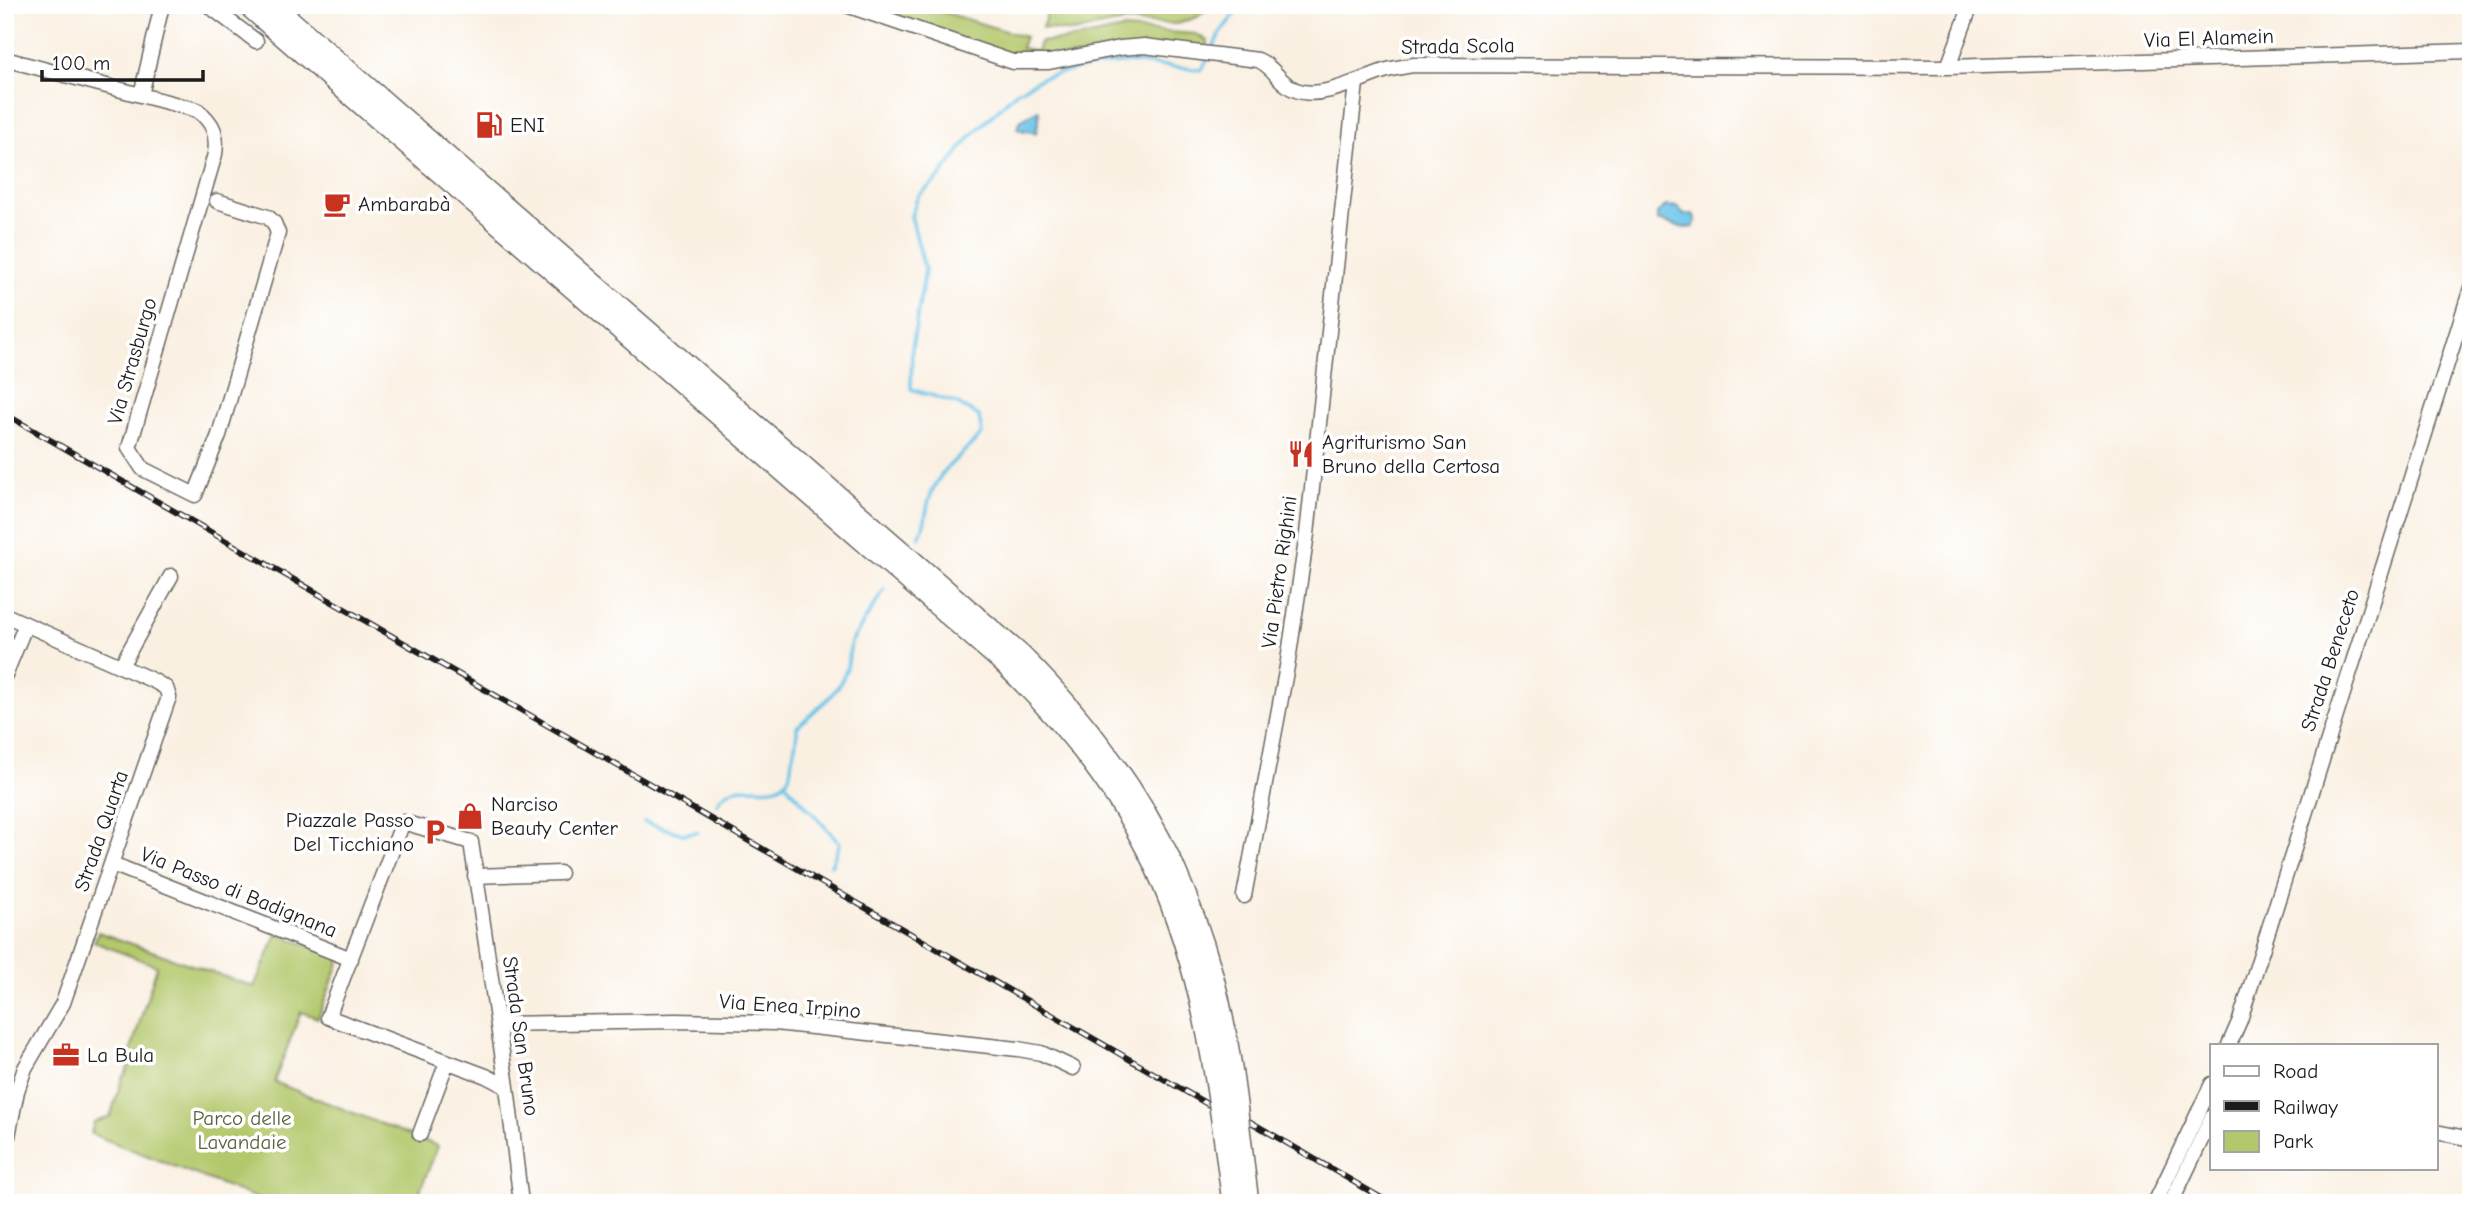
<svg xmlns="http://www.w3.org/2000/svg" width="2476" height="1208" font-family="'Comic Neue',sans-serif">
<style>
.green{fill:#b3c86c;stroke:#687244;stroke-width:2}
.water{fill:#6cc4e9;stroke:#447082;stroke-width:2}
.lines{fill:none;stroke-linecap:round;stroke-linejoin:round}
.stream{stroke:#6cc4e9;stroke-width:3.5}
.minor-casing{stroke:#6a6661;stroke-width:17}
.highway-casing{stroke:#6a6661;stroke-width:24}
.minor{stroke:#fff;stroke-width:14}
.highway{stroke:#fff;stroke-width:21}
.rail-casing{stroke:#1c1c1c;stroke-width:6}
.rail{stroke:#fff;stroke-width:3.5;stroke-dasharray:10;stroke-linecap:butt}
.highway-bridge-casing{stroke:#6a6661;stroke-width:24;stroke-linecap:butt}
.highway-bridge{stroke:#fff;stroke-width:21}
.labels{text-anchor:middle;dominant-baseline:central;stroke-width:7;stroke-linejoin:round;paint-order:stroke}
.street-label{font-size:21px;fill:#1c1c1c;stroke:#fff}
.poi-label{font-size:21px;fill:#1c1c1c;stroke:#fff;text-anchor:start}
.park-label{font-size:21px;fill:#58613c;stroke:#fff}
</style>
<rect width="100%" height="100%" fill="#fff"/>
<filter id="ink" filterUnits="userSpaceOnUse"><feTurbulence type="fractalNoise" baseFrequency=".0143" numOctaves="2"/><feDisplacementMap in="SourceGraphic" scale="14" xChannelSelector="R" yChannelSelector="G"/><feConvolveMatrix kernelMatrix="1 2 1 2 8 2 1 2 1" color-interpolation-filters="sRGB"/></filter>
<filter id="wash" filterUnits="userSpaceOnUse"><feTurbulence type="fractalNoise" baseFrequency=".00686" numOctaves="4" result="noise"/><feDisplacementMap in="SourceGraphic" scale="28" xChannelSelector="R" yChannelSelector="G"/><feGaussianBlur stdDeviation="1.57" result="paint"/><feColorMatrix in="noise" values="0 0 0 0 0 0 0 0 0 0 0 0 0 0 0 0 0 1.4 0 .05"/><feComposite in="paint" operator="in"/></filter>
<g filter="url(#wash)">
<rect width="100%" height="100%" fill="#faf0e2"/>
<path class="green" d="M859,5H920L1025,37L1021,48L1037,52L1040,42L1074,39L1123,29L1196,34L1208,41L1207,49L1019,59Z
M1057,5H1213L1197,17L1177,24L1124,22L1072,32L1042,28L1049,8L1055,10Z
M98,932L254,987L277,934L341,958L318,1018L301,1012L274,1082L438,1146L415,1203H269L91,1134L94,1122L110,1117L123,1076H125L129,1064L127,1063L157,966L94,942Z"/>
<path class="water" d="M1038,110L1040,113L1036,133L1017,129L1019,122Z
M1666,206L1678,207L1684,215L1693,214L1696,221L1693,227L1685,228L1657,220V213Z"/>
<g class="lines">
<path class="stream" d="M1212,50L1220,33L1242,5
M919,537C927,523 925,509 931,494C941,468 962,455 982,434L979,416L956,403L911,389L912,348L925,270L911,216L918,196L939,178L970,137L1016,92L1042,78L1089,66L1130,62L1202,70L1208,57
M784,782L840,843L831,865
M717,804C735,771 776,804 789,776C791,771 791,764 792,759C795,748 797,739 797,727L829,698L840,684L847,668L851,642L884,590
M644,822L683,834L698,832"/>
</g>
</g>
<g filter="url(#ink)">
<g class="lines">
<defs>
<path id="minor" d="M208,5L256,41
M846,5L1013,62H1049L1120,48L1144,46L1258,60C1275,67 1279,84 1296,90C1320,100 1358,80 1381,72C1391,68 1403,67 1413,65L1948,67L1971,5
M5,59L197,110C213,122 218,134 215,154L129,448L143,469L195,495L219,435L278,233L274,223L268,217L217,201
M1948,67L2471,51
M141,95L162,5
M5,615L154,681L166,688L169,697L63,1003L25,1068L17,1091L5,1151
M121,666L171,576
M5,675L26,624
M112,864L351,959
M475,876L560,873
M1244,896L1288,661L1307,534L1356,83
M498,1024L676,1021L775,1023L1018,1049L1041,1053L1073,1068
M2229,1045L2240,1020L2471,288
M507,1087L486,1076L328,1017L403,822L471,842L507,1087L521,1203
M2436,1132L2471,1139
M420,1134L447,1062
M2155,1203L2212,1084
M2171,1203L2212,1117"/>
<path id="highway" d="M248,5L1002,661C1065,721 1117,786 1155,865
M272,5L1021,656C1083,718 1136,786 1173,866"/>
</defs>
<use href="#minor" class="minor-casing"/>
<use href="#highway" class="highway-casing"/>
<use href="#minor" class="minor"/>
<use href="#highway" class="highway"/>
<defs>
<path id="rail" d="M5,414L1209,1105
M1249,1121L1390,1203"/>
</defs>
<use href="#rail" class="rail-casing"/>
<use href="#rail" class="rail"/>
<defs>
<path id="highway-bridge" d="M1155,865C1206,978 1217,1081 1233,1203
M1173,866C1188,900 1201,935 1211,971C1232,1046 1238,1125 1248,1203"/>
</defs>
<use href="#highway-bridge" class="highway-bridge-casing"/>
<use href="#highway-bridge" class="highway-bridge"/>
</g>
</g>
<defs>
<symbol id="fuel-bare" viewBox="-9 -9 18 18"><path d="M-5.5-6h7V0h2V4h1.3V-2.5L3-4.5l.8-.8L6-3V5H2.5V1h-1V6h-7ZM-4.2-4.7v3.2H.2V-4.7Z" fill="#c8321e" stroke="#fff" stroke-width="2.5" paint-order="stroke"/></symbol>
<symbol id="cafe-bare" viewBox="-9 -9 18 18"><path d="M-5.5-4.5H6V0H3Q3 3.5 0 3.5H-2.5Q-5.5 3.5-5.5 0ZM3-3.2v2h1.7v-2ZM-6 4.5H4V6H-6Z" fill="#c8321e" stroke="#fff" stroke-width="2.5" paint-order="stroke"/></symbol>
<symbol id="restaurant-bare" viewBox="-9 -9 18 18"><path d="M-5-6h1v4h1v-4h1v4h1v-4h1v5L-1.5 .5V6h-2V.5L-5-1ZM5-6V6H3V1.5H1.5Q1.5-4 5-6Z" fill="#c8321e" stroke="#fff" stroke-width="2.5" paint-order="stroke"/></symbol>
<symbol id="shop-bare" viewBox="-9 -9 18 18"><path d="M-5-2.5h2.3a2.7 3.5 0 0 1 5.4 0H5L5.5 6h-11ZM-1.5-2.5h3a1.5 2.3 0 0 0-3 0Z" fill="#c8321e" stroke="#fff" stroke-width="2.5" paint-order="stroke"/></symbol>
<symbol id="parking-bare" viewBox="-9 -9 18 18"><path d="M-3.5-5.5H1a3.5 3.5 0 0 1 0 7H-1V5.5H-3.5ZM-1-3.4V-.6H.8a1.4 1.4 0 0 0 0-2.8Z" fill="#c8321e" stroke="#fff" stroke-width="2.5" paint-order="stroke"/></symbol>
<symbol id="office-bare" viewBox="-9 -9 18 18"><path d="M-6-3h4V-5.5h4V-3h4V5H-6ZM-1-4.5V-3h2v-1.5ZM-6 0V1H6V0Z" fill="#c8321e" stroke="#fff" stroke-width="2.5" paint-order="stroke"/></symbol>
</defs>
<g fill-rule="evenodd">
<use href="#fuel-bare" x="470" y="106" width="38" height="38"/>
<use href="#cafe-bare" x="318" y="185" width="38" height="38"/>
<use href="#restaurant-bare" x="1282" y="435" width="38" height="38"/>
<use href="#shop-bare" x="451" y="797" width="38" height="38"/>
<use href="#parking-bare" x="416" y="813" width="38" height="38"/>
<use href="#office-bare" x="47" y="1036" width="38" height="38"/>
</g>
<g class="labels">
<g class="street-label">
<text transform="translate(2209 38) rotate(-2)">Via El Alamein</text>
<text transform="translate(1458 46) rotate(-1)">Strada Scola</text>
<text transform="translate(132 361) rotate(-74)">Via Strasburgo</text>
<text transform="translate(1279 572) rotate(-82)">Via Pietro Righini</text>
<text transform="translate(2330 660) rotate(-72)">Strada Beneceto</text>
<text transform="translate(101 831) rotate(-71)">Strada Quarta</text>
<text transform="translate(239 892) rotate(22)">Via Passo di Badignana</text>
<text transform="translate(790 1006) rotate(4)">Via Enea Irpino</text>
<text transform="translate(521 1036) rotate(82)">Strada San Bruno</text>
</g>
<g class="poi-label">
<text x="510" y="125">ENI</text>
<text x="358" y="204">Ambarabà</text>
<text x="1322" y="442">Agriturismo San<tspan x="1322" dy="24">Bruno della Certosa</tspan></text>
<text x="491" y="804">Narciso<tspan x="491" dy="24">Beauty Center</tspan></text>
<text x="414" y="820" text-anchor="end">Piazzale Passo<tspan x="414" dy="24">Del Ticchiano</tspan></text>
<text x="87" y="1055">La Bula</text>
</g>
<g class="park-label">
<text x="242" y="1118">Parco delle<tspan x="242" dy="24">Lavandaie</tspan></text>
</g>
</g>
<rect width="2476" height="1208" fill="none" stroke="#fff" stroke-width="28"/>
<rect x="2210" y="1044" width="228" height="126" fill="#ffffff" stroke="#a4a4a4" stroke-width="2"/>
<rect x="2224" y="1066" width="35" height="10" fill="#ffffff" stroke="#a4a4a4" stroke-width="2"/>
<text x="2273" y="1078" font-size="21" fill="#1c1c1c">Road</text>
<rect x="2224" y="1101" width="35" height="10" fill="#1c1c1c" stroke="#a4a4a4" stroke-width="2"/>
<text x="2273" y="1114" font-size="21" fill="#1c1c1c">Railway</text>
<rect x="2224" y="1131" width="35" height="21" fill="#b3c86c" stroke="#a4a4a4" stroke-width="2"/>
<text x="2273" y="1148" font-size="21" fill="#1c1c1c">Park</text>
<path d="M42 70v10h161v-10" fill="none" stroke="#1c1c1c" stroke-width="3.5"/>
<text x="52" y="70" font-size="21" fill="#1c1c1c" stroke="#ffffff" stroke-width="5" paint-order="stroke">100 m</text>
</svg>
